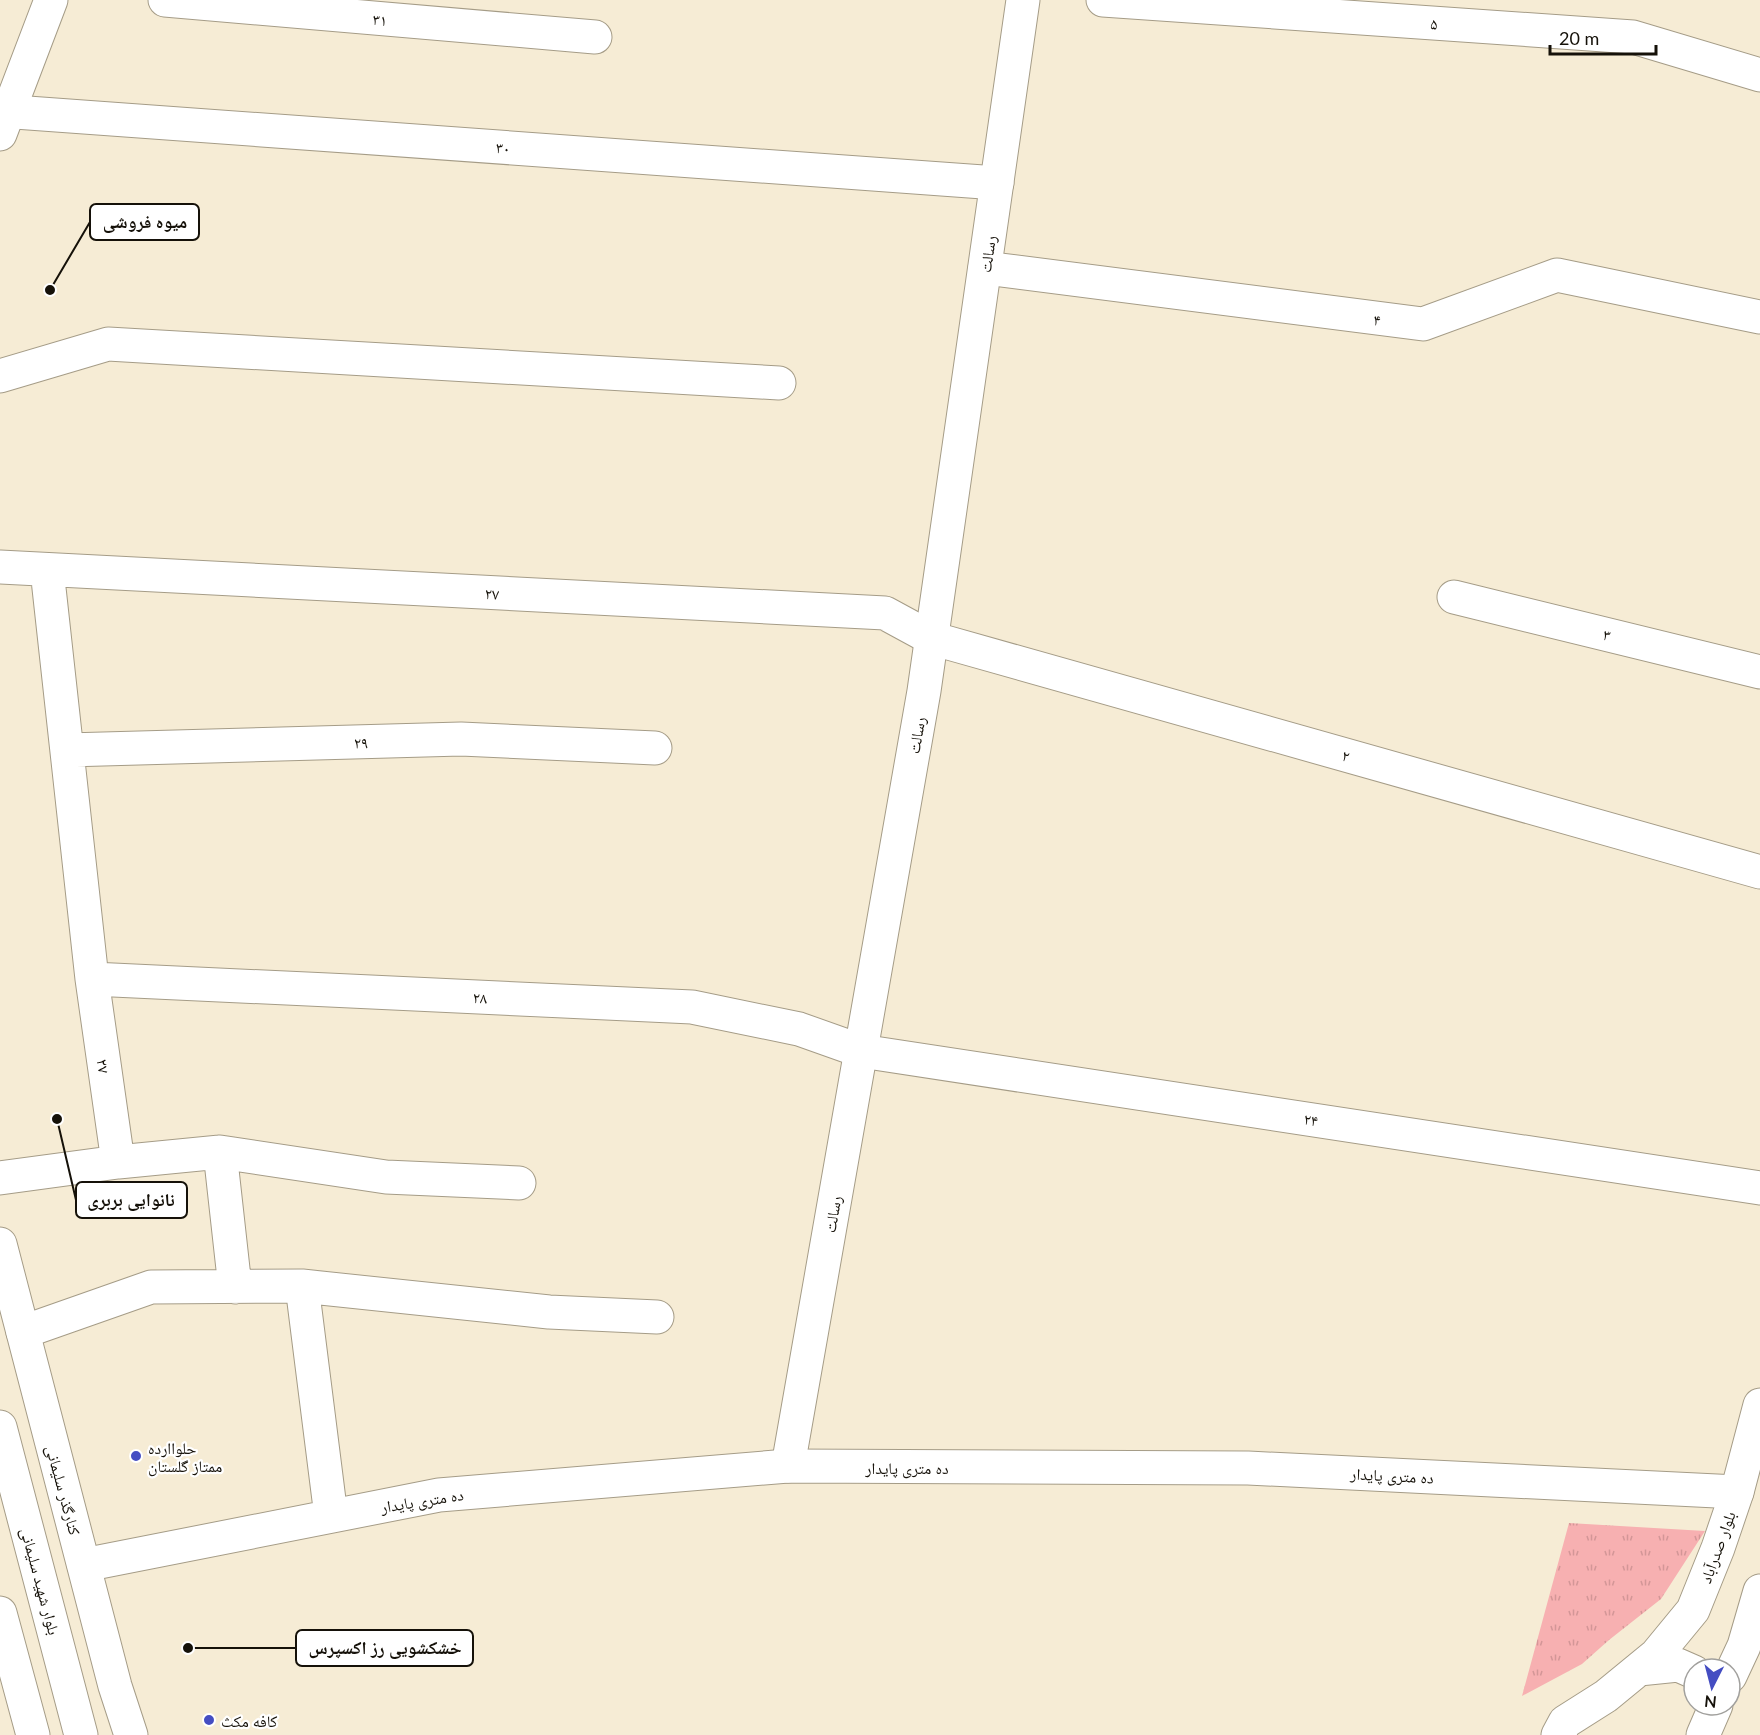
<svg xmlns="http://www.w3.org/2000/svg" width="1760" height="1735" font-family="Lato,'Noto Naskh Arabic',sans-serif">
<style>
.grass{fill:url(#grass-tufts)}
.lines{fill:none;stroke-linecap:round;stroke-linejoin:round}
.minor-casing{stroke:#a59c87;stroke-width:35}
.tertiary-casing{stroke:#a59c87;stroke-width:35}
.secondary-casing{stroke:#a59c87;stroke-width:35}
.primary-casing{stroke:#a59c87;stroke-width:35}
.minor{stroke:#fff;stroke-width:33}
.tertiary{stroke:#fff;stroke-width:33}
.secondary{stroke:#fff;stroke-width:33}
.primary{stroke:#fff;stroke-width:33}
.poi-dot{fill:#444dc2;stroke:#fff;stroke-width:2}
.labels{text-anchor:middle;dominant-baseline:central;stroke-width:4.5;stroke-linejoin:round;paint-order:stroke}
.street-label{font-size:16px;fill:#151109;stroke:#fff}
.poi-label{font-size:16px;fill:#151109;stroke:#fff;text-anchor:start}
.leader{fill:none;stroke:#151109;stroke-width:2}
.callout-dot{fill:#151109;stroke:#fff;stroke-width:2}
.callout{fill:#fff;stroke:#151109;stroke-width:2}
.callout-label{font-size:18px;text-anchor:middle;font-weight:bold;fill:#151109}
</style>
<defs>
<pattern id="grass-tufts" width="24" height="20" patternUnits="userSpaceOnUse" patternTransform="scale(1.5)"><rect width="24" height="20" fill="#f7b0b1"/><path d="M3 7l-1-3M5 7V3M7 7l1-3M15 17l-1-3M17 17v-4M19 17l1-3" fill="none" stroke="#d39697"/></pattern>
</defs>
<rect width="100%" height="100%" fill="#f6ecd5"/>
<path class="grass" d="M1569,1523L1705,1531L1661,1599L1609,1640L1582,1664L1522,1696Z"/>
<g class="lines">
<defs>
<path id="minor" d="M165,0L595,37
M1103,0L1633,37L1760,75
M0,111L997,183
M985,268L1423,324L1557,275L1760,317
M0,376L108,344L779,383
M0,567L885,613L931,638L1760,872
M47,570L92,979L118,1162L220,1152L386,1177L519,1183
M1454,597L1760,672
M67,750L461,739L655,748
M92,979L692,1007L799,1029L861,1051L1760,1188
M220,1152L235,1287
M0,1178L118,1162
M302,1286L549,1312L657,1317
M23,1332L151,1287L302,1286L331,1516
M84,1565L439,1495L788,1466L1248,1468L1737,1492"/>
<path id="tertiary" d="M0,134L51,0
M788,1466L924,691L1023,0"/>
<path id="secondary" d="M0,1244L115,1686L131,1735
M1639,1669L1678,1665L1694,1672
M1730,1676L1744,1646L1760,1591
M1558,1735L1565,1722L1606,1696L1656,1655L1693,1610L1718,1548L1737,1492L1760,1405
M1703,1735L1716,1705"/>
<path id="primary" d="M0,1427L81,1735
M0,1613L33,1735"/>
</defs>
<use href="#minor" class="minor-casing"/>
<use href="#tertiary" class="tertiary-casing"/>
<use href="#secondary" class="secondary-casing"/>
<use href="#primary" class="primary-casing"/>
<use href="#minor" class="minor"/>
<use href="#tertiary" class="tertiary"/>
<use href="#secondary" class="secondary"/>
<use href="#primary" class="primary"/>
</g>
<g class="poi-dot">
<circle cx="136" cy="1456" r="6"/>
<circle cx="209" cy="1720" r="6"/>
</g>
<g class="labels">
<g class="street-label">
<text transform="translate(380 19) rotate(5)">۳۱</text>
<text transform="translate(1434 23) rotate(4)">۵</text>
<text transform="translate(503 147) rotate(4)">۳۰</text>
<text transform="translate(987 254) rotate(-82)">رسالت</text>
<text transform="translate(1377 319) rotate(7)">۴</text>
<text transform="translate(492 593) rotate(3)">۲۷</text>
<text transform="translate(1607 634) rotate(14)">۳</text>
<text transform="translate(916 735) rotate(-80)">رسالت</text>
<text transform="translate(361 742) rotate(-1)">۲۹</text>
<text transform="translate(1346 755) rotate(16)">۲</text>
<text transform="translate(480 997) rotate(3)">۲۸</text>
<text transform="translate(104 1066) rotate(82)">۲۷</text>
<text transform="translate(1311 1119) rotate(9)">۲۴</text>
<text transform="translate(832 1214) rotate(-80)">رسالت</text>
<text x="907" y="1467">ده متری پایدار</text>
<text transform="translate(1392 1475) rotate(3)">ده متری پایدار</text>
<text transform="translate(64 1490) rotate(75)">کنارگذر سلیمانی</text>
<text transform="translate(422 1500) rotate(-9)">ده متری پایدار</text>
<text transform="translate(1717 1547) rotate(-70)">بلوار صدرآباد</text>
<text transform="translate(41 1581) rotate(75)">بلوار شهید سلیمانی</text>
</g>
<g class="poi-label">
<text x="148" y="1447">حلواارده<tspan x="148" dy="18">ممتاز گلستان</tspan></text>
<text x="221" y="1720">کافه مکث</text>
</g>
</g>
<path class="leader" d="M50 290L90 222M57 1119L76 1200M188 1648L296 1648"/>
<g class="callout-dot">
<circle cx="50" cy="290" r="6"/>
<circle cx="57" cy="1119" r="6"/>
<circle cx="188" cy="1648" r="6"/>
</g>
<g class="callout">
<rect x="90" y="204" width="109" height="36" rx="6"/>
<rect x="76" y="1182" width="111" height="36" rx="6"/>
<rect x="296" y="1630" width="177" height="36" rx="6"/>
</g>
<g class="callout-label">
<text x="145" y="228">میوه فروشی</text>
<text x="131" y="1206">نانوایی بربری</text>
<text x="385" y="1654">خشکشویی رز اکسپرس</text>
</g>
<g transform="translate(1712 1687) rotate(186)"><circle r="28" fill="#ffffff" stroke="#a1a09d" stroke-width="1.5"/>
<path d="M0-4.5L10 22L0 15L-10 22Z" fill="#444dc2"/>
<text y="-9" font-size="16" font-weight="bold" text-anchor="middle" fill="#151109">N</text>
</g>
<path d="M1550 45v9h106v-9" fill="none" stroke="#151109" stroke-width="3"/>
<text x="1559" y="45" font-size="18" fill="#151109" stroke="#ffffff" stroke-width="4.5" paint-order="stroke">20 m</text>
</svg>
